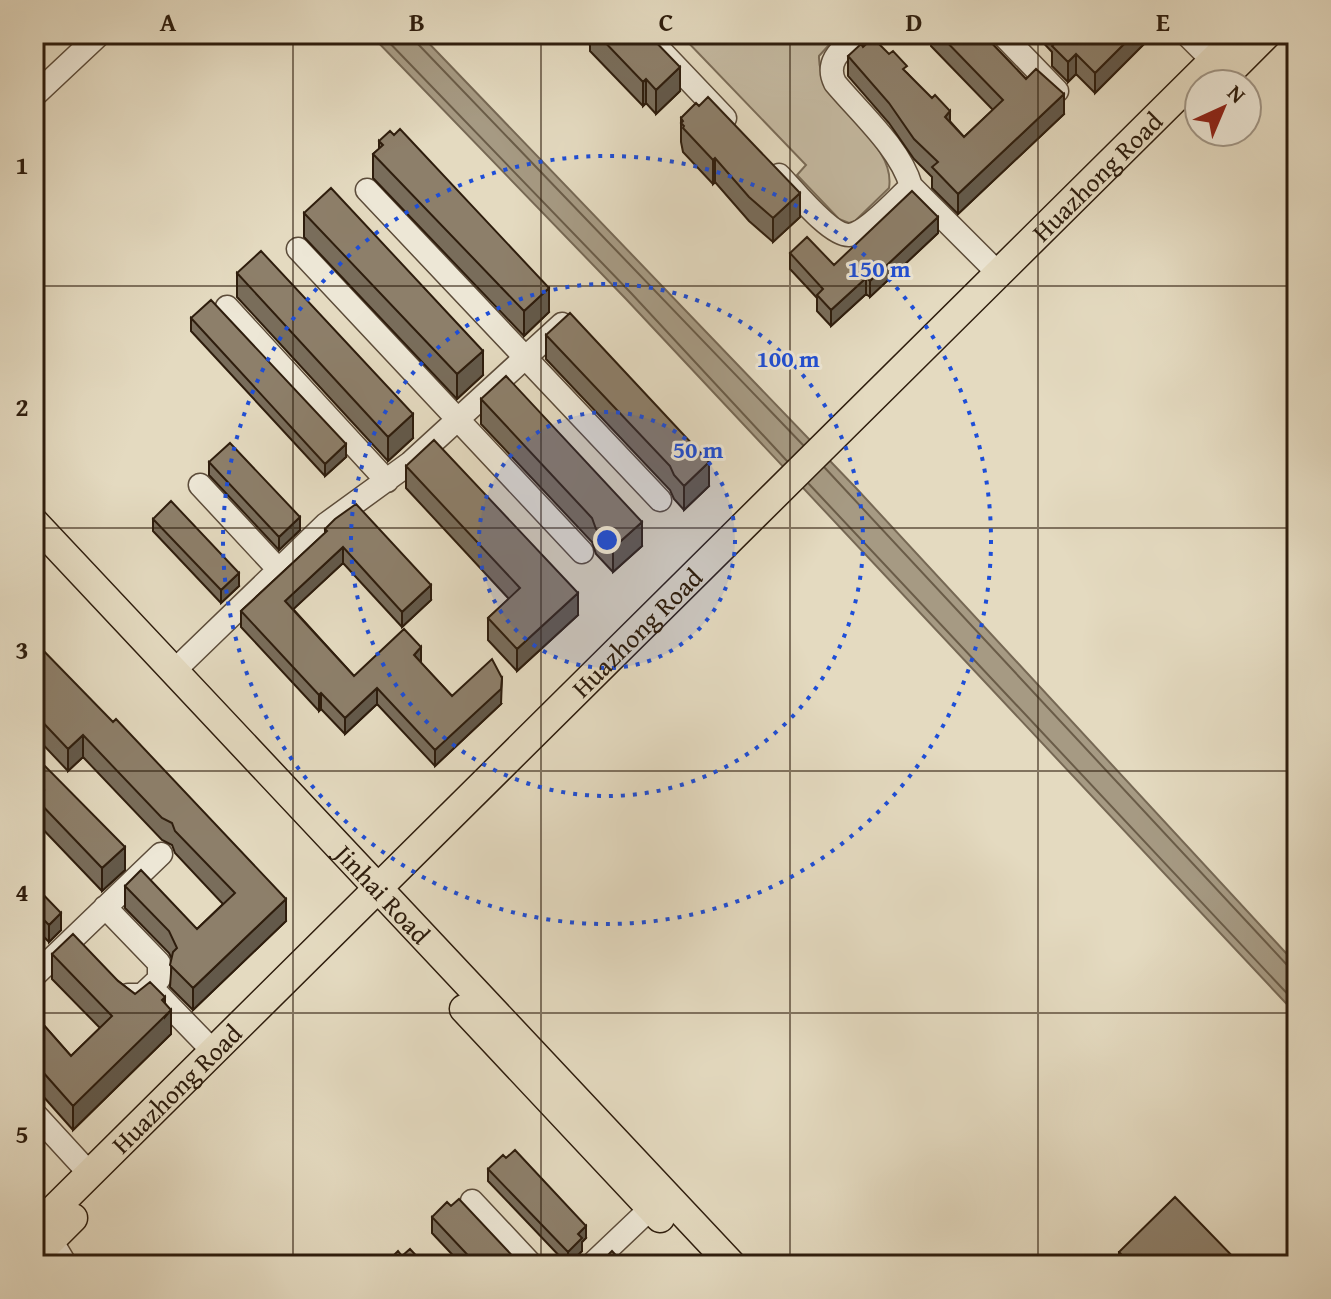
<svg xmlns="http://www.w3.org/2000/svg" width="1331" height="1299" font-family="'Gentium Book Plus',serif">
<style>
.green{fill:#c5baa2;stroke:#7a6c58;stroke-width:2}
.water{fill:#a69a83;stroke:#766854;stroke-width:2}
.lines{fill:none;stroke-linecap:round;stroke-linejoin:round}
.shore{stroke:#6a5c48;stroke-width:2}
.minor-casing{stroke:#5c4c3a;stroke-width:25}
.major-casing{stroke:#2e1d0d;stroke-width:31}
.minor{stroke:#ede7d6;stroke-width:22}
.major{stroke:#e4dac0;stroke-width:28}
.wall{fill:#796d5b;stroke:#2e1d0d;stroke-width:2}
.shaded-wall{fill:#63594a;stroke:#2e1d0d;stroke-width:2}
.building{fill:#8d7f6a;stroke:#2e1d0d;stroke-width:2}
.grid{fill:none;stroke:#2e1d0d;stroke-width:2;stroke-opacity:0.55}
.ring{fill:none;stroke:#1d4ed8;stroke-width:4;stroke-dasharray:4 8}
.labels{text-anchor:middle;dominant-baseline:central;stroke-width:6;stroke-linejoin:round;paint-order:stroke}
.street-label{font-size:26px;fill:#2e1d0d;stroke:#ede7d6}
.centre{fill:#1d4ed8;stroke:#ede7d6;stroke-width:4}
.ring-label{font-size:24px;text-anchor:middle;font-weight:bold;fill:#1d4ed8;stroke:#ede7d6;stroke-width:6;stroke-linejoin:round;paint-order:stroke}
.neatline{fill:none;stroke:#2e1d0d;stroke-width:3}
.grid-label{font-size:26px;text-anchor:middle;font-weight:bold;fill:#2e1d0d}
</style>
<rect width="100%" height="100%" fill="#e4dac0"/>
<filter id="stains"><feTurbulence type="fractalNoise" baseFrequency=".0025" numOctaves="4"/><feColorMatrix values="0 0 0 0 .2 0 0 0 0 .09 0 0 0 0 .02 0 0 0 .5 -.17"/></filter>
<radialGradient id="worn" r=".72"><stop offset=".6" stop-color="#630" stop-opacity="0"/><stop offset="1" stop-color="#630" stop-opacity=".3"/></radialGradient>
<path class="green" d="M680,34H839L819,56C817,104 897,140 889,188L855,221L849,223L839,219L797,175L806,165Z"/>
<path class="water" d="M370,34H420L856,488L1297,965V1015L626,299Z"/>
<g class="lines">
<path class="shore" d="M381,34L631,293L787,461
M415,34L417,43L803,445
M825,468L1288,966L1297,970
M809,484L1297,1004"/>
<defs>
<path id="minor" d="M645,34L725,118
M858,34C843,48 824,61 835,83C860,113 900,148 911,186L999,274
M1002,34L1057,91
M1186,34L1213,61
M34,96L100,34
M779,175C792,188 830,236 849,235C866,234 898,198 911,186
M367,190L660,500
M298,249L582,552
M227,307L387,481
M200,485L279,570
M174,671L326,524L410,463L562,324
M105,907L159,963V979L142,995H128
M34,976L161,854
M151,987L214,1052
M34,1113L90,1174
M472,1201L532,1265
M51,1240L66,1265
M591,1265L651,1208"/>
<g id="major">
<path d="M1229,72L1267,34"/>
<path id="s1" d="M34,522L732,1265"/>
<path d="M464,1009L660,1218"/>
<path id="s2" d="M34,1229L1240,34"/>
<path d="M34,1257L73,1218"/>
</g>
</defs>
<use href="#minor" class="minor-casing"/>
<use href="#major" class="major-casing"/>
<use href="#minor" class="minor"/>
<use href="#major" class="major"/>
</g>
<path class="wall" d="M586,34H648L680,91L656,114L646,103L643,106L590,51V45L586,41Z
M926,34H983L1026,79L1064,114L958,214L932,188V177L914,159L889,123L848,76V56L863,47L907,73L964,137L993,110L931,46V40Z
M1035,34H1154L1095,93L1076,74L1068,82L1052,66V52Z
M681,118L800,217L773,242L749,221L715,182L713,184L683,152L681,142Z
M379,141L549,312L524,336L373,178V154L379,149Z
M304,213L483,375L457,399L304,237Z
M938,233L870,297L866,294L831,326L817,311V298L790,269V253L834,265Z
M237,273L413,438L388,461L237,297Z
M191,318L346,457L325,476L191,331Z
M546,335L709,486L684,510L674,499L670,490L546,359Z
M481,399L642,546L613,572L596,554L592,542L481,424Z
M209,462L300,530L279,550L209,475Z
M406,466L578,615L517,671L488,640V618L509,599L406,488Z
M153,519L239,586L221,603L153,531Z
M325,529L431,600L402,627L343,563L293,609L354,676L421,663L452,696L501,704L435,766L377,704L345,734L321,709L319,711L241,627V611L325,533Z
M34,641L286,921L193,1010L170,987L172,959L169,953L125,908V886L197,929L223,904L175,853L172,845L162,840L83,757L68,771L34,735Z
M34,755L125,870L102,891L35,821Z
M34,885L61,930L49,942L34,927Z
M52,954L118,981L135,994L165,1003L171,1034L73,1130L34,1086V1014L71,1056L100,1028L52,979Z
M488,1169L586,1238L582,1242V1251L568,1265L488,1181Z
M432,1217L521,1265H462L432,1233Z
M1119,1252L1241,1265H1119Z"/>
<path class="shaded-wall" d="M1134,34H1154L1095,93V73Z
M1076,54V74L1068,82V62Z
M680,67V91L656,114V90Z
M646,79V103L643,106V82Z
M1064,94V114L958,214V194Z
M950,111V132L945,117Z
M715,158V182L713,184V160Z
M800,193V217L773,242V218Z
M938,217V233L870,297V281Z
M866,278V294L831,326V310Z
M549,288V312L524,336V311Z
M483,351V375L457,399V374Z
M413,414V438L388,461V437Z
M346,444V457L325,476V464Z
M709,462V486L684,510V486Z
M300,517V530L279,550V537Z
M642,522V546L613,572V548Z
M343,547V563L285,617V601Z
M239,573V586L221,603V590Z
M431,585V600L402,627V612Z
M578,593V615L517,671V649Z
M421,647V663L414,655Z
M502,678L501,704L435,766V750Z
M377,688V704L345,734V718Z
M321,693V709L319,711V695Z
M83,735V757L68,771V749Z
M125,847V870L102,891V868Z
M286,899V921L193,1010V988Z
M61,913V930L49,942V925Z
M165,997V1017L171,1010V1034L73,1130V1106Z
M586,1226V1238L582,1242V1251L568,1265V1252L578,1234Z"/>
<path class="building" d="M597,34H648L680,67L656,90L646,79L643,82Z
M939,34H983L1026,79L1036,69L1064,94L958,194L932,167L938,162L914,139L889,103L848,56L861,44L863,47L873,38L889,54L893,51L907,66L903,69L932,98L935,95L950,111L945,117L964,137L1003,100Z
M1054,34H1134L1095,73L1076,54L1068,62L1052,46L1059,39Z
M708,97L800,193L773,218L749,197L715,158L713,160L683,128L684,126L681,123L683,121L681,118L696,103L699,106Z
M400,129L549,288L524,311L373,154L383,145L379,141L390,131L394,135Z
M331,188L483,351L457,374L304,213Z
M912,191L938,217L870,281L866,278L831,310L817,295L823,289L790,253L807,237L834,265Z
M261,251L413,414L388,437L237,273Z
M211,300L346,444L325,464L191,318Z
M570,313L709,462L684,486L674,475L670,466L546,335Z
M506,376L642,522L613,548L596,529L592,518L481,399Z
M434,440L578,593L517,649L488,618L520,588L406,466Z
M230,443L300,517L279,537L209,462Z
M171,501L239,573L221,590L153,519Z
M356,504L431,585L402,612L343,547L285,601L354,676L404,629L421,647L414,655L452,696L492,659L502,678L501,689L435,750L377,688L345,718L321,693L319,695L241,611L327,531L325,529L335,519Z
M34,641L113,722L116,719L286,899L193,988L170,965L173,952L177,948L169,931L125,886L141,870L197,929L235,893L175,831L172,823L162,818L83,735L68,749L34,713Z
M34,755L125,847L102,868L35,798L44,790L34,780Z
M34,885L61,913L49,925L34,910Z
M73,934L118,981L135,994L150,982L165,997L162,1000L171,1010L73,1106L34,1062V1014L71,1056L112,1016L52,954Z
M515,1150L586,1226L578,1234L582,1238L568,1252L488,1169L503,1155L506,1158Z
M1175,1197L1241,1265H1131L1119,1252Z
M459,1199L521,1265H477L432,1217L447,1202L451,1206Z
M410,1249L425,1265H384L398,1251L402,1256Z
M612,1251L625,1265H588L591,1262L602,1257L604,1259Z"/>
<path class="grid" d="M293,34V1265M541,34V1265M790,34V1265M1038,34V1265M34,286H1297M34,528H1297M34,771H1297M34,1013H1297"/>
<circle cx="607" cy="540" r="128" fill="#1d4ed8" fill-opacity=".12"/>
<g class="ring">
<circle cx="607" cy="540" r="128"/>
<circle cx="607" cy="540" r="256"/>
<circle cx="607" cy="540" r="384"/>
</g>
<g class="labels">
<g class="street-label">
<text stroke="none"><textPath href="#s2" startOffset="1496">Huazhong Road</textPath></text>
<text stroke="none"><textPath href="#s2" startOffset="848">Huazhong Road</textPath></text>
<text stroke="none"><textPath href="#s1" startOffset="510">Jinhai Road</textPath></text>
<text stroke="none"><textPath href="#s2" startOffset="200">Huazhong Road</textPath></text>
</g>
</g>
<circle cx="607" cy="540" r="12" class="centre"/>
<g class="ring-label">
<text x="879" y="277">150 m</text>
<text x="788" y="367">100 m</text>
<text x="698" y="458">50 m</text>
</g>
<rect width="1331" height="1299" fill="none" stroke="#e4dac0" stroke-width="88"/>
<g transform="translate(1223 108) rotate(44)"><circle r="38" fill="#ede7d6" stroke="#a19686" stroke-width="2"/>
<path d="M0-6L14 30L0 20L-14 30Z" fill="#8f2418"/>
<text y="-12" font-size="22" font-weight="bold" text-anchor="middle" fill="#2e1d0d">N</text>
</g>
<rect x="44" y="44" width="1243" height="1211" class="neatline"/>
<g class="grid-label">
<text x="168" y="31">A</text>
<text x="417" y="31">B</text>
<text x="666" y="31">C</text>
<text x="914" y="31">D</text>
<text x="1163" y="31">E</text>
<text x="22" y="174">1</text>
<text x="22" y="416">2</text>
<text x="22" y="659">3</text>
<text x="22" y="901">4</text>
<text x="22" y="1143">5</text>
</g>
<rect width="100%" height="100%" filter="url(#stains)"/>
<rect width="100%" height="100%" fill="url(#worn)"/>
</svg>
